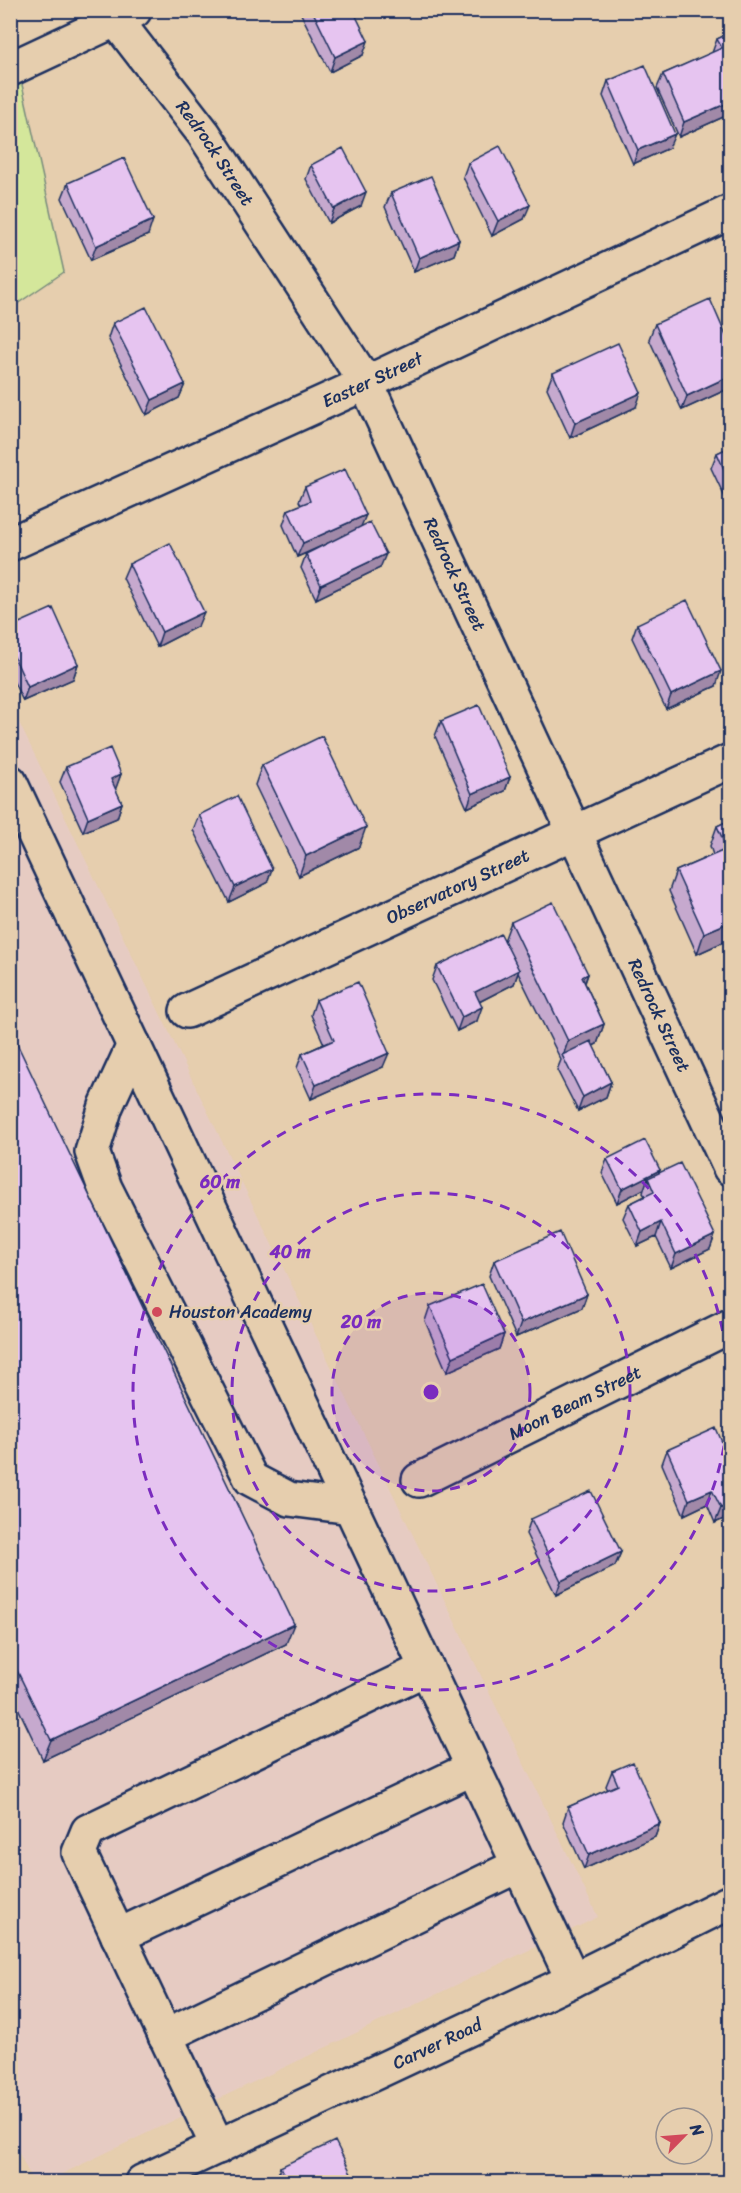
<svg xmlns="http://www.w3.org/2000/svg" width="741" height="2193" font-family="Sriracha,sans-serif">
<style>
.built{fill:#e6cbc2}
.green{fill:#d4e79b;stroke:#788b7c;stroke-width:1.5}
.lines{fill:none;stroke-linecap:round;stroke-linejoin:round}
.minor-casing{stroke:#1b2f5e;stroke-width:38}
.minor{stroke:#e6ceae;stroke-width:33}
.wall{fill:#c6a9ce;stroke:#1b2f5e;stroke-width:1.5}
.shaded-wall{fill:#a189a8;stroke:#1b2f5e;stroke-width:1.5}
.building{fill:#e6c4f0;stroke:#1b2f5e;stroke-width:1.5}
.ring{fill:none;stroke:#7b2cbf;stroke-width:3;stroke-dasharray:10 8}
.poi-dot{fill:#d1495b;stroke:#e6ceae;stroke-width:2}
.labels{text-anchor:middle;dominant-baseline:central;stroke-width:5;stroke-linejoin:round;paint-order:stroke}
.street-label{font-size:18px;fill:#1b2f5e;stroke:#e6ceae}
.poi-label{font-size:18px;fill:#1b2f5e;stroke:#e6ceae;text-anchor:start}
.centre{fill:#7b2cbf;stroke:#e6ceae;stroke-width:3}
.ring-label{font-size:18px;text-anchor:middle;font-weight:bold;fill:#7b2cbf;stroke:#e6ceae;stroke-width:5;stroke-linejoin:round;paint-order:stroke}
</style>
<rect width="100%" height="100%" fill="#e6ceae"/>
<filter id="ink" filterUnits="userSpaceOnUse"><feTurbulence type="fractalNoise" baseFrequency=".0167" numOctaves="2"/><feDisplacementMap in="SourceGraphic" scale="12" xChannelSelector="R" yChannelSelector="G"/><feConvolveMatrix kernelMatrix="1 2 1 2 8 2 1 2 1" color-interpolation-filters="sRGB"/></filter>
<g filter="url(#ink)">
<path class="built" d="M11,706L598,1917L45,2182H33L11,2136Z"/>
<path class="green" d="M10,31L64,272L11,308H10Z"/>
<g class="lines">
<defs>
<g id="minor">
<path id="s1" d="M116,20L204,134L366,383L730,1168"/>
<path d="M10,69L134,11"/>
<path id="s2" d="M10,544L366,383L730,212"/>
<path d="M10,782L573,1980"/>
<path id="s3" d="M187,1011L730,761"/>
<path d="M134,1045L106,1106L92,1152L105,1188L251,1479L289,1499L351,1507"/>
<path id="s4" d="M419,1480L730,1326"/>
<path d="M118,1936L473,1768"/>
<path d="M165,2036L519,1865"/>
<path d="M218,2147L79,1853L88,1831L427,1668"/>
<path id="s5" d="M142,2182L573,1980L730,1902"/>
</g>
</defs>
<use href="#minor" class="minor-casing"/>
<use href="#minor" class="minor"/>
</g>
<path class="wall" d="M301,10H353L363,55L330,72L300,12Z
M730,33V114L679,137L657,88L663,74L712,53L717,39Z
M608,81L669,148L633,164L603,96Z
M468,163L524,219L492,236L463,177Z
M311,165L361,206L329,223L306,179Z
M68,183L148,235L91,260L62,198Z
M391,193L459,240L454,255L414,272L385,207Z
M113,323L185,384L179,398L146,415L108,338Z
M655,324L730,345V388L682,410L649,339Z
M553,373L636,407L570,438L547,388Z
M730,447V508L711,468L717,453Z
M305,487L361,526L380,568L316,599L301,568L306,554L309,552L297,557L283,525L288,510L301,505L299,501Z
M129,564L198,626L157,647L123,578Z
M637,624L716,686L666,709L632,638Z
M10,627L78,664L73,679L23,701L10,674Z
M441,721L510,777L505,791L467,808L435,736Z
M262,765L359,847L299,876L255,785Z
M66,767L121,774L115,789L122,803L117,818L83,832L60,782Z
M199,815L267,883L229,902L193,830Z
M730,820V939L697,954L669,891L676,871L713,855L710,846L717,826Z
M511,922L588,974L585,983L604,1024L597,1044L593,1046L611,1082L606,1097L578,1111L557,1070L561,1060L518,973L514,984L479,1002L477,1021L457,1031L432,980L437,966L504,941Z
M316,1000L383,1067L311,1099L297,1068L302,1054L324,1044L311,1015Z
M10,1029L286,1644L43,1760L10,1691Z
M607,1159L660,1170L658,1174L715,1235L710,1249L671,1268L656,1237L637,1246L623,1218L629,1204L645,1196L643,1193L644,1189L617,1203L602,1173Z
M494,1261L587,1294L582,1308L516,1337L489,1276Z
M430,1306L504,1334L499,1349L447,1372L425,1321Z
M667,1450L730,1461V1516L715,1523L707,1504L684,1515L662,1464Z
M531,1519L621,1552L615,1566L556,1595L526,1534Z
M612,1771L660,1823L655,1837L584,1869L563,1822L568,1807L608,1790L606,1786Z
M280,2167L355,2182H276Z"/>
<path class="shaded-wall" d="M368,41L363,55L330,72L335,57Z
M730,102V114L679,137L684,122Z
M675,134L669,148L633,164L638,150Z
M366,192L361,206L329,223L334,209Z
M530,205L524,219L492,236L498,221Z
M153,220L148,235L91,260L96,246Z
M459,240L454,255L414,272L419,258Z
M730,376V388L682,410L687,396Z
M185,384L179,398L146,415L152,400Z
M641,393L636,407L570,438L575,423Z
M366,515L360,529L297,557L303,543Z
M386,554L380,568L316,599L321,585Z
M204,612L198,626L157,647L162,632Z
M78,664L73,679L23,701L28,687Z
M721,671L716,686L666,709L671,695Z
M121,774L116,788L106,793L111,779Z
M510,777L505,791L467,808L472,794Z
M122,803L117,818L83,832L88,818Z
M366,827L359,847L299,876L306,856Z
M272,869L267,883L229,902L235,887Z
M730,922V939L697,954L704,933Z
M519,970L514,984L469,1007L475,992Z
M588,974L580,995L582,977Z
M482,1007L477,1021L457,1031L462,1017Z
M604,1024L597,1044L564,1059L563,1056L568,1041Z
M389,1053L383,1067L311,1099L316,1085Z
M611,1082L606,1097L578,1111L583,1097Z
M660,1170L654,1184L648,1178L644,1189L617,1203L622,1189Z
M661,1222L656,1237L637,1246L642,1232Z
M715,1235L710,1249L671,1268L676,1254Z
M587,1294L582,1308L516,1337L521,1323Z
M504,1334L499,1349L447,1372L453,1357Z
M712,1490L707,1504L684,1515L689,1500Z
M730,1504V1516L715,1523L721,1508Z
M621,1552L615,1566L556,1595L561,1581Z
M294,1624L286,1644L43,1760L51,1740Z
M660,1823L655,1837L584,1869L589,1855Z"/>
<path class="building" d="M312,10H353L368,41L335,57Z
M730,33V102L684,122L663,74L722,48L717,39Z
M645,65L675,134L638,150L608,81Z
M500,146L530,205L498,221L468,163Z
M343,148L366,192L334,209L311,165Z
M124,158L153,220L96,246L68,183Z
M431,176L459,240L419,258L391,193Z
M710,299L730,345V376L687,396L655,324Z
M146,307L185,384L152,400L113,323Z
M618,343L641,393L575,423L553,373Z
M730,447V483L717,453Z
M345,469L366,515L303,543L288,510L310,501L305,487Z
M370,522L386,554L321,585L306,554Z
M170,543L204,612L162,632L129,564Z
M687,600L721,671L671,695L637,624Z
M53,608L78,664L28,687L10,648V627Z
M479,705L510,777L472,794L441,721Z
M322,736L366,827L306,856L262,765Z
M110,748L121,774L111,779L122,803L88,818L66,767Z
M237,796L272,869L235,887L199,815Z
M730,820V922L704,933L676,871L727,849L717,826Z
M553,902L588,974L582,977L604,1024L568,1041L511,922Z
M501,934L519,970L475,992L482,1007L462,1017L437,966Z
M358,982L389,1053L316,1085L302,1054L334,1040L316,1000Z
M10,1029L294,1624L51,1740L10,1656Z
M591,1041L611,1082L583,1097L562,1055Z
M645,1140L660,1170L622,1189L607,1159Z
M680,1163L715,1235L676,1254L661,1222L642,1232L629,1204L654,1192L648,1178Z
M560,1232L587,1294L521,1323L494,1261Z
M482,1284L504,1334L453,1357L430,1306Z
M716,1428L730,1461V1504L721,1508L712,1490L689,1500L667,1450Z
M591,1491L621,1552L561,1581L531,1519Z
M633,1762L660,1823L589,1855L568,1807L618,1785L612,1771Z
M335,2141L355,2181L353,2182H288L280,2167Z
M395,2179L396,2182H387Z"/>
</g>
<circle cx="431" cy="1392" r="99" fill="#7b2cbf" fill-opacity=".12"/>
<g class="ring">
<circle cx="431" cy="1392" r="99"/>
<circle cx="431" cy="1392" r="199"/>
<circle cx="431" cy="1392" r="298"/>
</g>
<circle class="poi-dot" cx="157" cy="1312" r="6"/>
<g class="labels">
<g class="street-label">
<text stroke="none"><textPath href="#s1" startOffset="166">Redrock Street</textPath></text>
<text stroke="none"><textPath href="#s2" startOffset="398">Easter Street</textPath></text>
<text stroke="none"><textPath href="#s1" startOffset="652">Redrock Street</textPath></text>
<text stroke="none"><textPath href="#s3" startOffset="298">Observatory Street</textPath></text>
<text stroke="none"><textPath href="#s1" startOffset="1138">Redrock Street</textPath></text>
<text stroke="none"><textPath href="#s4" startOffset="174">Moon Beam Street</textPath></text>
<text stroke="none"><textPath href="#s5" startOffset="326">Carver Road</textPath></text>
</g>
<g class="poi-label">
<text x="169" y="1312">Houston Academy</text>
</g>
</g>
<circle cx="431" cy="1392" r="9" class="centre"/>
<g class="ring-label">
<text x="220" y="1188">60 m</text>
<text x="290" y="1258">40 m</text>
<text x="361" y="1328">20 m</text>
</g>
<rect width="741" height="2193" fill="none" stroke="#e6ceae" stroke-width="36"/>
<rect x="18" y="18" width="705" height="2157" fill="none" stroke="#1b2f5e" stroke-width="2" filter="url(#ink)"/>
<g transform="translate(684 2136) rotate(65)"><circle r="28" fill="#e6ceae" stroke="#958e8e" stroke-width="1.5"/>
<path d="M0-4.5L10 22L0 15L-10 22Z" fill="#d1495b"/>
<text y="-9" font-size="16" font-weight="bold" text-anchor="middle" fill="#1b2f5e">N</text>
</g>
</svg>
